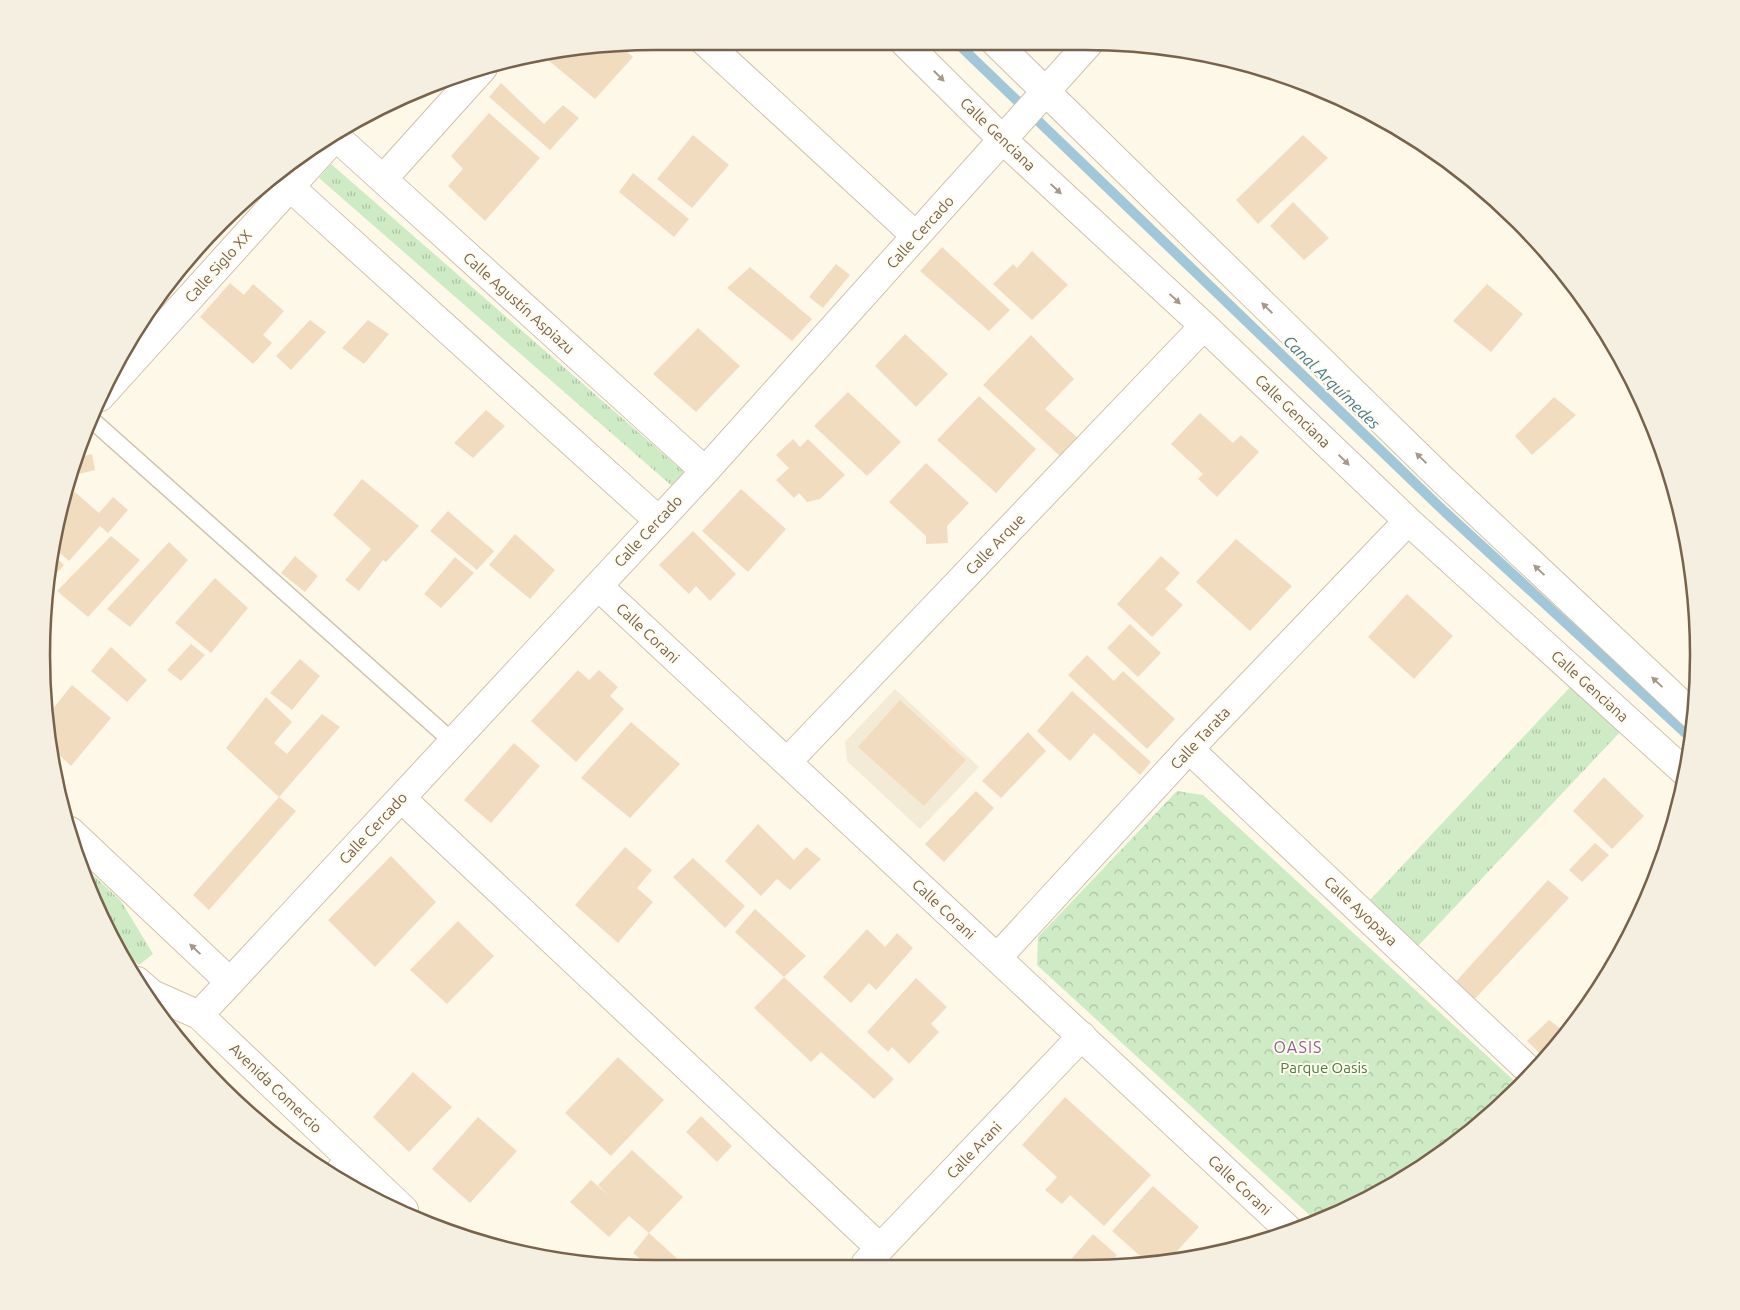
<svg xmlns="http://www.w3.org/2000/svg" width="1740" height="1310" font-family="Ubuntu,sans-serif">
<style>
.residential{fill:#f4ebd6}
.grass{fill:url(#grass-tufts)}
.forest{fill:url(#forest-crowns)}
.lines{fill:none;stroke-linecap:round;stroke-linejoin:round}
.stream{stroke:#a1c7d9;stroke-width:10}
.building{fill:#f2dcbf}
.lane-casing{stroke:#cfc1ad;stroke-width:19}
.street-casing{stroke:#cfc1ad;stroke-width:30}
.secondary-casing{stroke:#d2c3aa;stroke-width:30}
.lane{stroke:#fff;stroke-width:16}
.street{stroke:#fff;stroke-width:28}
.secondary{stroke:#fff;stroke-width:28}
.oneway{fill:#a7998a}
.labels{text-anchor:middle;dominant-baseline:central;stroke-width:4;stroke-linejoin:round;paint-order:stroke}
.street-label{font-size:15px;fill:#77624b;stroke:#fffbee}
.park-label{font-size:15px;fill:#4b7d42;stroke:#fffbee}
.water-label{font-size:16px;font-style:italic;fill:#477992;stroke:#fffbee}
.neighbourhood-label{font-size:16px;letter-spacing:1px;fill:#8b6393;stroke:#fffbee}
.rim{fill:none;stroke:#77624b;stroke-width:2.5}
</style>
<defs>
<pattern id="grass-tufts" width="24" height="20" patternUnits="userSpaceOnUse" patternTransform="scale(1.25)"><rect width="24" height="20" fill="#ceebc5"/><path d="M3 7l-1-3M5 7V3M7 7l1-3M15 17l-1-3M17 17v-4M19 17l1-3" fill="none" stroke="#acc2a2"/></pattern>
<pattern id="forest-crowns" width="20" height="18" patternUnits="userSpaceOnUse" patternTransform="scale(1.25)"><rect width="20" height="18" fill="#ceebc5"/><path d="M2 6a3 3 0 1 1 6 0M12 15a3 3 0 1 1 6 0" fill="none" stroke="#acc2a2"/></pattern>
</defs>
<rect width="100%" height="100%" fill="#fdf8e8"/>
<path class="residential" d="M895,689L979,767L920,829L847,761L845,742Z"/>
<path class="grass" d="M331,164L684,472L672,486L319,178Z
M1573,684L1622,730L1418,946L1370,900Z
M78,861L121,901L153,954L139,965L121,948Z"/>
<path class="forest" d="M1177,791L1203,795L1521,1087L1519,1089L1426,1165L1315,1220L1037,965L1038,937Z
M229,1086L310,1162L224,1091Z"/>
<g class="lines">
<path class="stream" d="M956,42L1445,512L1691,738"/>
</g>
<path class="building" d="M621,46L633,57L595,99L548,60L552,55Z
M501,83L544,124L563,105L579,118L550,150L489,97Z
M489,113L540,158L485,221L448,186L463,169L451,156Z
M693,135L729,165L692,208L657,179Z
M1303,135L1328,158L1258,224L1236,200Z
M633,173L689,219L674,237L619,192Z
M1293,202L1329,238L1304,260L1270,226Z
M942,247L1010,310L989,331L920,271Z
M1032,251L1068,285L1032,320L993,284L1013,264L1017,268Z
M836,264L850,275L823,308L809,297Z
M750,267L812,319L792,341L727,288Z
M230,283L244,295L253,284L284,311L263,335L272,343L253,364L200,317Z
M1487,284L1523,314L1491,352L1453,321Z
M310,320L326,332L291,370L276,356Z
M368,320L389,334L364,364L342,348Z
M698,328L740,366L696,412L653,374Z
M905,334L948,374L916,407L875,366Z
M1031,335L1074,379L1045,409L1079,439L1061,457L983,385Z
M848,392L901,442L867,476L814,426Z
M979,396L1036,449L996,493L937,440Z
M1554,397L1576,415L1532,455L1515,436Z
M486,410L505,426L473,458L454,443Z
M1200,413L1233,443L1241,435L1259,452L1217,497L1198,479L1203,474L1171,444Z
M793,439L800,447L808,439L845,475L820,499L807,502L799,493L794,498L776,480L789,468L776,455Z
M92,454L95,470L79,474L77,466L80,457Z
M926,463L969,503L947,526L948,543L926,544V536L889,502Z
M362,479L419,526L386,562L383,560L359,591L345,580L371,549L333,515Z
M741,489L786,529L748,572L702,531Z
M75,492L99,513L113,497L128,510L108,533L100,526L69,561L52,546L53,535L63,506Z
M448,511L494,551L477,570L430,531Z
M693,531L736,574L710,601L696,586L689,594L659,565Z
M515,534L555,570L530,599L489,565Z
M111,536L140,560L88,617L57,591Z
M1236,539L1292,586L1250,631L1196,582Z
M169,542L188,560L130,627L107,609Z
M52,554L64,565L53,577L50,575Z
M295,556L318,576L305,592L281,573Z
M1161,556L1180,573L1165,589L1183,605L1152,637L1117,604Z
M455,557L474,573L441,608L424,594Z
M215,578L248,608L211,653L175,623Z
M1407,594L1453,636L1414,679L1368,637Z
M1130,624L1161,653L1138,677L1107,648Z
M191,644L205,655L181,681L167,670Z
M111,647L147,680L127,702L91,671Z
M1087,655L1114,681L1123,671L1175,719L1147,749L1068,675Z
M300,659L320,676L292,710L270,693Z
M578,670L589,680L599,670L618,687L610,696L624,709L576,762L531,721Z
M72,685L111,718L71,766L53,749L47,716Z
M1072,691L1151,762L1140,775L1094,733L1070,761L1037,731Z
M266,697L292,722L274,743L287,754L322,714L340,727L279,797L226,748Z
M900,700L966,760L924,806L858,747Z
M631,722L680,764L630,818L581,778Z
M1028,732L1046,751L1001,798L982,781Z
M514,743L540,766L491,823L464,800Z
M1604,777L1644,816L1612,849L1573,811Z
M976,791L994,808L944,862L925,844Z
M279,797L296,811L209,910L193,895Z
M758,824L794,860L806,847L821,859L790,890L777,879L761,896L725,861Z
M1595,843L1609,855L1582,882L1569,870Z
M625,847L652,870L637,888L653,902L618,943L575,905Z
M391,856L436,902L375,967L328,920Z
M693,858L745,906L725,928L673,877Z
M1548,880L1569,898L1471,1003L1451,987Z
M755,909L806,956L784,977L735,932Z
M458,921L494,956L447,1004L410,970Z
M867,929L885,947L897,933L913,948L876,990L869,983L851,1003L823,977Z
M784,977L894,1079L874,1099L821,1052L811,1062L754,1008Z
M916,978L947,1007L931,1024L939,1032L909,1064L892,1047L888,1052L867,1032Z
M1599,990L1545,1058L1527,1041L1549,1020L1561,1029Z
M618,1057L664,1100L611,1156L565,1113Z
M413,1072L452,1107L409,1152L373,1117Z
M1065,1097L1151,1175L1104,1226L1070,1195L1062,1204L1045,1190L1057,1177L1022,1145Z
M701,1116L732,1146L717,1162L686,1132Z
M478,1117L517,1151L470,1203L432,1169Z
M632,1150L683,1197L649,1233L629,1216L609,1237L570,1202L591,1180L609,1196L598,1185Z
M1153,1186L1199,1227L1166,1263L1155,1254L1147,1262L1112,1231Z
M649,1233L682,1263H645L633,1253Z
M1093,1234L1117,1255L1109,1264H1067Z"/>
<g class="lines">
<defs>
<path id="lane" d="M92,420L453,742"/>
<path id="street" d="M704,41L916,236
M904,42L1003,140L1204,326L1408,521L1687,774
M995,42L1443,480L1693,715
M334,135L705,471
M383,179L483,68
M290,187L658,520
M100,397L336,136
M598,586L1291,1232
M1189,749L1532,1073
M787,762L1204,326
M401,798L880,1248
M997,958L1189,749L1408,521
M230,982L705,471L1090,42
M336,1176L350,1159
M866,1263L1082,1036"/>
<path id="secondary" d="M70,831L230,982L199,1015
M137,981L152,994L199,1015L404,1210"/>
</defs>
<use href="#lane" class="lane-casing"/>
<use href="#street" class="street-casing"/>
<use href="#secondary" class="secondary-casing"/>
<use href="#lane" class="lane"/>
<use href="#street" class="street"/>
<use href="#secondary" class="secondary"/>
</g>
<defs><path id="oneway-solid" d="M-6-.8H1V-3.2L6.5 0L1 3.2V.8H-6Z" transform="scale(1.25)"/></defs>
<g class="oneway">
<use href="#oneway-solid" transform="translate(939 76) rotate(45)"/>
<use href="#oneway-solid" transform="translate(1056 189) rotate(43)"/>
<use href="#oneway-solid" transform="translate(1175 299) rotate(43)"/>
<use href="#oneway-solid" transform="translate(1267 308) rotate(-136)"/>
<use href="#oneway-solid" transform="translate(1421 458) rotate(-136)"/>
<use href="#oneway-solid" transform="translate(1344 460) rotate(44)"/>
<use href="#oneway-solid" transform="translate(1539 570) rotate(-137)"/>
<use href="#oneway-solid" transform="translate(1657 682) rotate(-137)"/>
<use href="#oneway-solid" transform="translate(195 949) rotate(-137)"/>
</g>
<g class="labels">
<g class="street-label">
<text transform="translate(998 134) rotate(44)">Calle Genciana</text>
<text transform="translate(920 232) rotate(-48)">Calle Cercado</text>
<text transform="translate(218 266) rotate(-48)">Calle Siglo XX</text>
<text transform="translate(519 303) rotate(42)">Calle Agustín Aspiazu</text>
<text transform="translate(1293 411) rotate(44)">Calle Genciana</text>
<text transform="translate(648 531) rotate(-47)">Calle Cercado</text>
<text transform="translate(995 544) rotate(-46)">Calle Arque</text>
<text transform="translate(648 633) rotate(43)">Calle Corani</text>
<text transform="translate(1590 686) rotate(42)">Calle Genciana</text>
<text transform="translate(1200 738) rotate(-47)">Calle Tarata</text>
<text transform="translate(373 828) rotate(-47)">Calle Cercado</text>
<text transform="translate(944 909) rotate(43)">Calle Corani</text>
<text transform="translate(1361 911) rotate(43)">Calle Ayopaya</text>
<text transform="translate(276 1088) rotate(44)">Avenida Comercio</text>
<text transform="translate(974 1150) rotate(-46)">Calle Arani</text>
<text transform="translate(1240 1185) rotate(43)">Calle Corani</text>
</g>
<g class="park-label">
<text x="1324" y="1067">Parque Oasis</text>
</g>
<g class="water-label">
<text transform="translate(1332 382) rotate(44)">Canal Arquímedes</text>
</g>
<g class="neighbourhood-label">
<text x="1298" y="1047">OASIS</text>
</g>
</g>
<path d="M0 0H1740V1310H0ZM655 50H1085A605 605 0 0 1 1690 655V655A605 605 0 0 1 1085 1260H655A605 605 0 0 1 50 655V655A605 605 0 0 1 655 50Z" fill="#f4efe1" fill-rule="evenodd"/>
<path class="rim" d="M655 50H1085A605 605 0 0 1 1690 655V655A605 605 0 0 1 1085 1260H655A605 605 0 0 1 50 655V655A605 605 0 0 1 655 50Z"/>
</svg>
